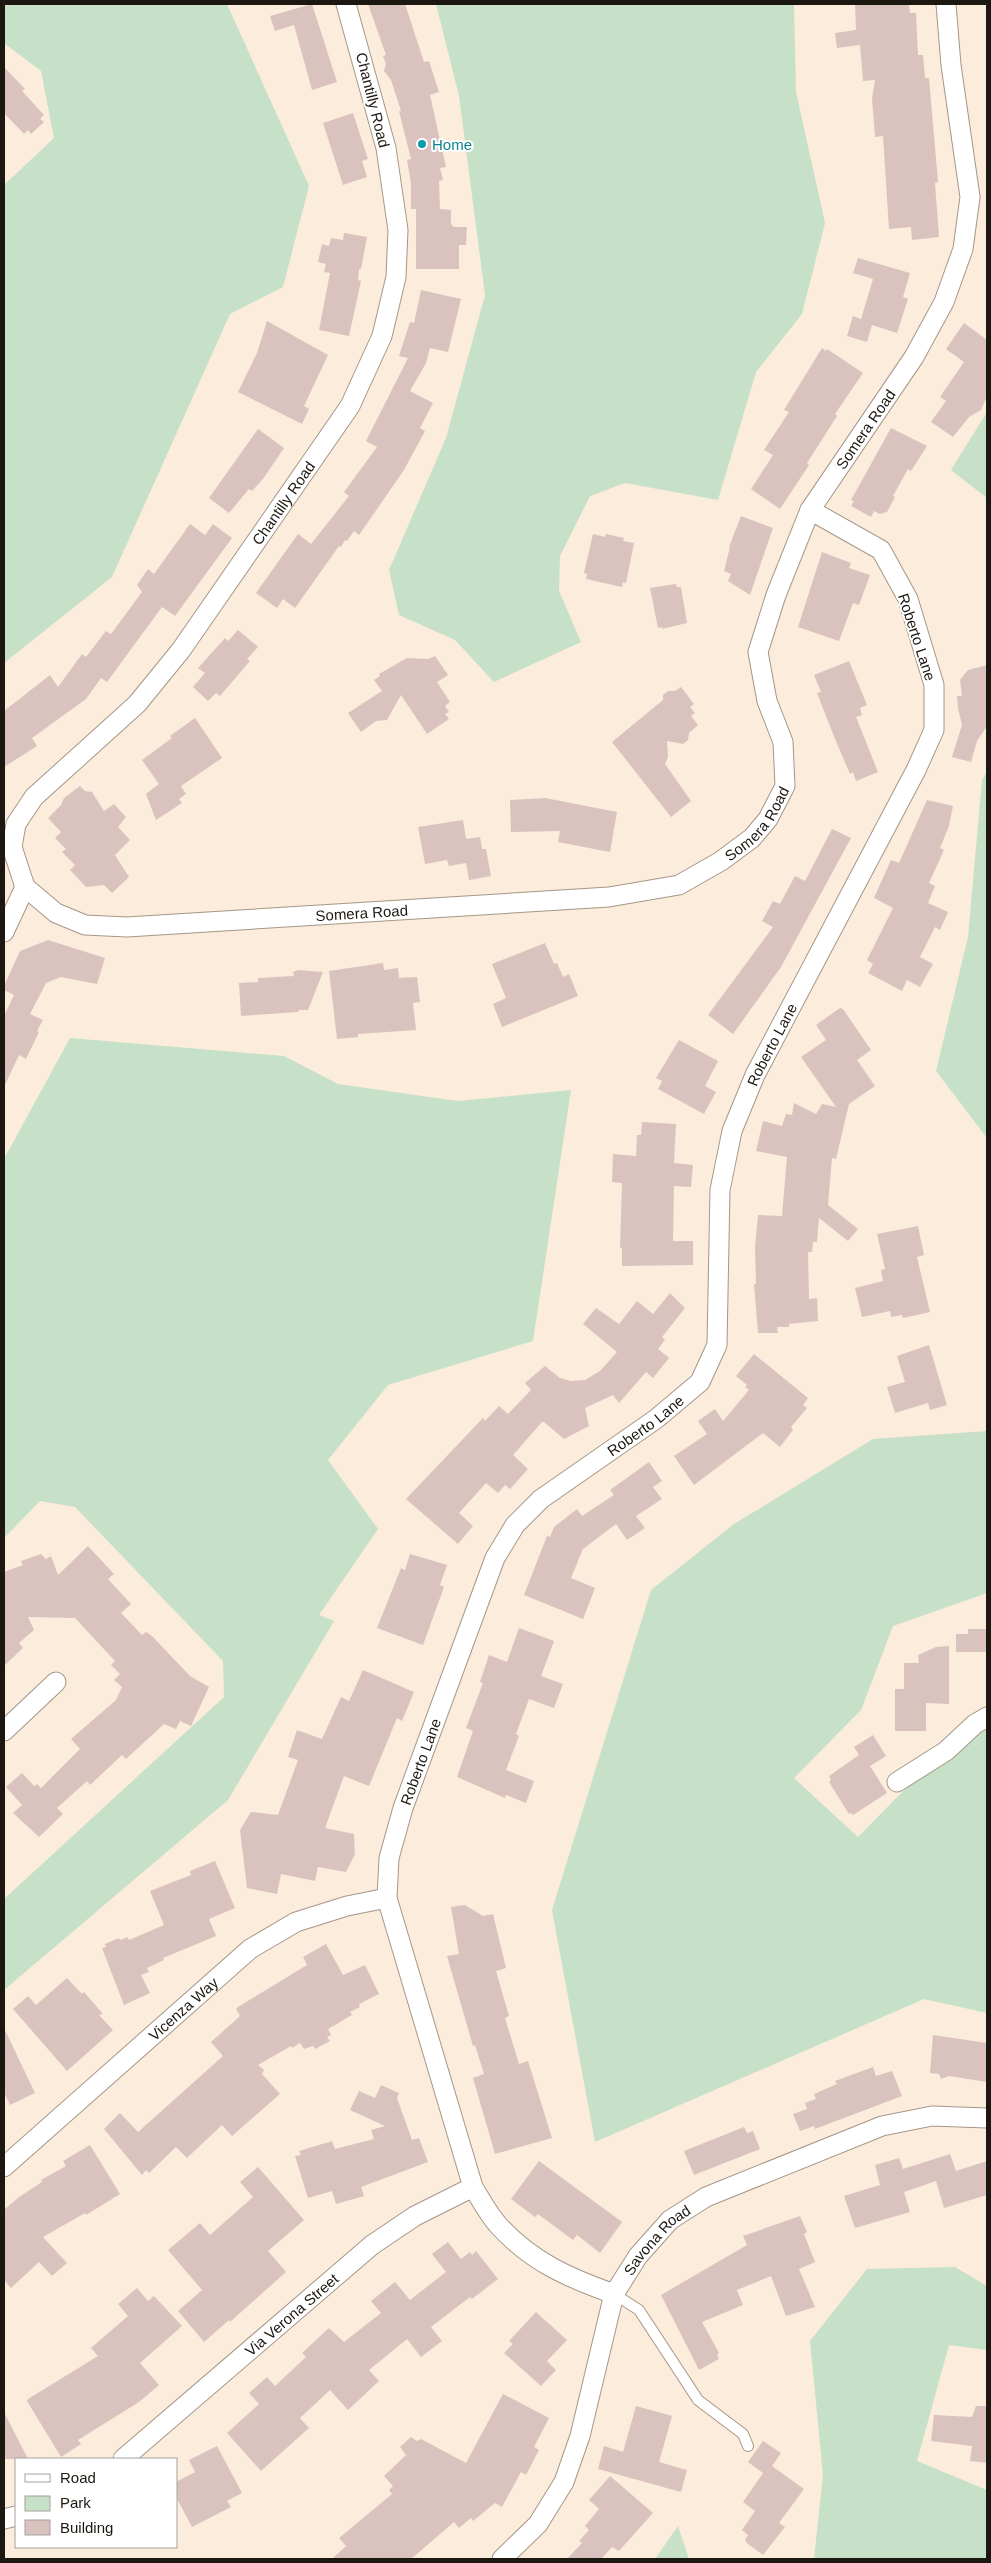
<svg xmlns="http://www.w3.org/2000/svg" width="991" height="2563" font-family="Helvetica,sans-serif">
<style>
.green{fill:#c6e1c7}
.building{fill:#dac3be}
.lines{fill:none;stroke-linecap:round;stroke-linejoin:round}
.service-casing{stroke:#a59788;stroke-width:12}
.minor-casing{stroke:#a59788;stroke-width:21}
.service{stroke:#fff;stroke-width:10}
.minor{stroke:#fff;stroke-width:19}
.culture-dot{fill:#0f9aa8;stroke:#fff;stroke-width:2}
.labels{text-anchor:middle;dominant-baseline:central;stroke-width:4;stroke-linejoin:round;paint-order:stroke}
.street-label{font-size:15px;fill:#1c1711;stroke:#fff}
.culture-label{font-size:15px;fill:#0d838f;stroke:#fff;text-anchor:start}
</style>
<rect width="100%" height="100%" fill="#fbecdc"/>
<path class="green" d="M4,4H227L309,186L283,287L230,314L112,577L4,663V185L54,138L41,71L4,43Z
M436,4H794L796,92L825,223L802,314L756,372L718,500L625,483L590,496L560,556L559,591L581,642L494,682L455,640L399,615L389,570L446,438L485,295L459,96Z
M987,412V498L951,470Z
M987,771V1138L936,1071L968,937L982,780Z
M70,1038L284,1056L338,1084L458,1101L571,1090L533,1341L388,1385L328,1460L378,1529L319,1615L334,1621L228,1800L4,1990V1899L224,1697L223,1661L75,1507L40,1501L4,1538V1159Z
M987,1431V1593L893,1626L861,1710L794,1778L858,1837L923,1771L987,1728V2013L924,1999L595,2142L552,1910L651,1590L734,1524L873,1439Z
M955,2267L987,2286V2350L949,2345L917,2461L987,2490V2559H814L823,2475L810,2341L867,2269Z
M678,2526L689,2559H655Z"/>
<path class="building" d="M312,4L337,82L312,90L294,25L275,31L270,16Z
M368,4H405L424,62L429,61L439,92L430,95L446,167L440,168L443,180L439,181L440,209L451,210V224L454,227H467L466,245H459V269H416V209H411V183L407,160L411,159L399,111H401L391,80L384,71L386,64L383,56L386,55Z
M855,4H909L910,13H916L918,55H923L925,78H929L938,182L935,183L939,237L912,240L911,227L889,229L883,136L875,137L872,98L875,80L863,81L860,45L837,48L835,33L856,30Z
M4,67L25,89L22,91L44,115L40,119L44,122L31,134L28,130L24,134L4,113Z
M353,113L368,159L362,161L367,177L343,185L323,123Z
M344,233L367,237L361,269H359L358,280L361,281L349,336L319,330L330,273L324,272L326,264L318,262L322,244L329,246L331,238L343,240Z
M858,258L910,273L903,297L908,299L897,333L872,325L867,342L847,336L853,316L861,319L873,279L853,273Z
M421,290L461,299L448,352L430,348L426,363L410,391L433,403L420,428L425,431L404,470L359,535L354,531L347,541L345,540L341,547L339,546L295,608L283,599L277,608L256,593L298,534L311,544L349,496L344,492L377,447L366,441L408,358L399,356L410,322L414,323Z
M267,321L328,355L304,406L309,409L302,424L238,392L257,353Z
M964,323L987,340V396L981,410L969,417L953,437L931,422L946,401L940,397L964,362L946,349Z
M822,348L826,351L827,349L863,373L835,414L837,416L807,463L809,465L780,509L751,489L773,455L764,450L789,412L784,410Z
M891,428L927,446L911,471L908,469L893,496L895,497L887,512L880,514L874,511L871,517L851,506L854,501L851,500Z
M258,429L284,448L263,479L252,491L249,489L229,513L209,498Z
M741,516L773,528L750,595L728,581L731,574L724,571L730,547H729Z
M190,524L205,535L213,524L232,538L175,616L162,607L107,682L101,678L86,699L32,738L37,746L4,767V711L50,675L58,687L82,654L86,657L106,631L111,634L142,592L137,585L148,569L154,574Z
M593,534L605,537L606,534L624,538L623,541L634,543L626,583L623,582L622,587L586,579L587,574L584,573Z
M822,552L851,563L849,568L870,575L859,605L853,603L839,641L798,627Z
M676,584L677,587H681L687,623L662,629V627L658,628L650,588Z
M238,630L258,647L247,659L250,661L220,696L216,693L208,701L193,687L205,673L198,668L225,638L228,641Z
M435,656L448,675L437,682L450,702L445,706L449,712L445,714L449,719L427,734L401,695L387,720L376,721L361,732L348,713L382,691L374,680L380,676L379,674L407,658L428,659Z
M849,661L867,705L860,708L862,715L856,717L878,772L856,781L853,772L850,774L835,739L817,693L821,692L814,675Z
M987,665V726L977,741L971,762L952,757L962,725L958,708L957,696H962L960,680L968,670Z
M681,687L694,704L690,707L695,713L691,716L698,725L689,733L688,740L683,744L667,741L668,757L665,764L691,801L671,817L612,742L663,700V695L668,691H675Z
M195,718L222,758L181,786L186,794L179,799L182,803L156,820L146,794L159,784L142,760L172,738L170,736Z
M80,786L85,791L92,792L104,811L114,804L126,817L118,827L130,840L115,855L129,877L112,893L104,885L86,887L70,870L75,865L62,852L66,849L55,838L61,832L48,818L61,805L64,798Z
M545,798L617,812L610,852L558,842L560,831L511,832L510,800Z
M927,800L953,806L949,826L940,848L944,850L929,883L935,886L928,903L948,912L940,930L935,927L920,957L933,964L920,987L907,980L902,991L868,973L873,964L867,960L893,908L874,898L891,860L899,863Z
M463,820L466,839L480,837L482,849H486L491,876L469,880L466,863L449,866L447,860L425,864L418,827Z
M832,829L851,838L781,967L733,1034L708,1015L773,927L762,921L773,901L780,904L795,876L805,881Z
M48,940L105,958L97,984L61,977L46,983L30,1014L43,1020L37,1031L39,1032L26,1059L19,1055L4,1087V1016L14,995L4,990V986L20,951Z
M545,943L554,964L557,963L563,977L569,974L578,996L502,1027L493,1004L506,998L492,964Z
M383,963L384,970L398,968L399,978L417,977L420,1002L413,1003L416,1030L358,1034V1037L337,1039L329,971Z
M298,970L323,972L308,1010H299L298,1012L241,1016L239,983L258,982V978L294,976L293,972Z
M840,1008L843,1009L871,1050L857,1060L875,1086L849,1104L836,1159L832,1158L828,1205L858,1229L848,1241L819,1218L817,1242H813L812,1252H808L809,1299L817,1298L818,1321L789,1324V1327H777L778,1333H758L754,1284H756L755,1247L758,1215L782,1216L787,1157L756,1151L763,1121L782,1126L786,1114L792,1115L794,1103L816,1114L822,1104L836,1107L801,1057L826,1040L816,1025Z
M679,1040L718,1061L705,1086L716,1092L704,1114L658,1089L662,1081L656,1078Z
M642,1122L676,1124L674,1163L693,1165L691,1187L674,1186L673,1241H693V1265L622,1266V1248H620L622,1183L612,1182L613,1154L636,1156L637,1135H641Z
M918,1226L924,1255L917,1257L930,1312L903,1318L902,1315L891,1317L890,1311L862,1317L855,1288L883,1281L881,1270L885,1269L877,1234Z
M670,1293L685,1308L662,1337L665,1340L658,1349L669,1358L653,1378L646,1372L619,1403L613,1395L585,1408L589,1426L564,1439L544,1422H542L513,1455L528,1469L510,1489L505,1485L498,1493L486,1483L459,1513L473,1526L458,1544L406,1499L483,1418L485,1421L499,1406L508,1414L531,1390L525,1383L545,1366L560,1378L571,1381L585,1380L600,1371L617,1352L583,1324L596,1308L619,1324L637,1301L653,1314Z
M929,1345L947,1405L930,1410L928,1403L895,1413L887,1387L905,1382L897,1356Z
M754,1354L808,1398L803,1405L807,1408L791,1427L793,1430L780,1447L763,1433L694,1485L674,1456L707,1434L698,1421L715,1409L723,1421L749,1390L745,1387L747,1385L736,1376Z
M649,1462L662,1481L653,1487L662,1499L636,1516L645,1528L627,1540L616,1524L583,1549L580,1556L571,1578L595,1588L583,1619L524,1595L547,1536L550,1537L554,1527L577,1509L582,1516L614,1495L610,1490Z
M88,1546L114,1574L108,1579L131,1604L121,1613L142,1635L146,1632L152,1636L190,1676L209,1687L191,1726L180,1721L176,1729L164,1724L126,1759L122,1755L90,1785L87,1781L57,1808L63,1814L39,1837L13,1813L22,1805L6,1787L22,1773L34,1786L37,1784L41,1788L80,1749L71,1739L116,1700L122,1687L114,1680L120,1674L111,1665L115,1661L75,1618L28,1617L34,1630L19,1643L23,1648L4,1666V1572L23,1565L21,1561L41,1554L46,1559L51,1556L58,1575Z
M410,1554L447,1565L440,1585L444,1587L423,1645L377,1628L401,1568L405,1570Z
M519,1628L554,1641L541,1676L563,1684L554,1708L529,1699L516,1734L519,1736L506,1770L534,1781L526,1803L506,1795L505,1798L457,1777L473,1731L466,1728L483,1683L480,1682L489,1655L507,1662Z
M968,1629H987V1652H956V1634H968Z
M949,1646V1704L926,1703V1731H895V1689H904V1663H919L918,1655L936,1647Z
M363,1670L414,1692L402,1721L397,1718L369,1786L344,1776L325,1828L354,1834L355,1854L346,1872L318,1867L315,1881L281,1874L277,1894L247,1888L240,1830L251,1812L278,1815L298,1760L288,1757L297,1730L322,1739L341,1697L349,1701Z
M873,1735L886,1756L870,1766L887,1793L853,1815L851,1813L849,1814L829,1782L831,1780L829,1776L859,1755L854,1747Z
M215,1861L235,1908L209,1919L216,1936L163,1958L164,1960L147,1968L149,1972L141,1975L150,1993L124,2005L102,1948L106,1947L105,1944L119,1938L120,1940L128,1937L129,1940L164,1925L150,1891L191,1875L190,1871Z
M465,1905L483,1916L493,1914L506,1968L496,1971L509,2016L505,2018L519,2064L528,2061L552,2138L495,2154L473,2078L484,2074L475,2045L473,2046L447,1956L459,1954L451,1907Z
M326,1944L343,1975L365,1965L379,1994L359,2004L360,2007L350,2012L352,2015L328,2029L331,2035L327,2037L330,2041L315,2049L313,2046L304,2049L300,2043L292,2048L291,2046L258,2065L264,2070L262,2074L280,2094L232,2136L222,2125L187,2158L176,2147L149,2173L146,2170L142,2175L104,2129L120,2113L138,2132L223,2056L211,2042L240,2016L236,2009L238,2007L307,1965L303,1957Z
M67,1978L82,1994L84,1992L103,2014L99,2015L113,2030L67,2071L13,2009L28,1996L36,2005Z
M4,2028L35,2093L10,2105L4,2092Z
M933,2035L987,2043V2082L949,2076L941,2079L939,2074L930,2073Z
M873,2067L876,2076L892,2071L902,2096L815,2129L814,2126L800,2131L793,2114L807,2109L805,2103L816,2099L814,2094L837,2084L835,2081Z
M381,2085L399,2093L397,2098L412,2140L419,2138L428,2162L361,2187L364,2196L336,2204L332,2191L308,2198L295,2156L301,2155L299,2151L332,2141L335,2149L374,2139L371,2130L385,2126L350,2110L359,2091L375,2098Z
M744,2127L747,2133L753,2131L760,2149L694,2175L684,2151Z
M90,2145L120,2194L86,2215L85,2213L43,2237L67,2263L52,2276L39,2262L11,2288L4,2280V2210L19,2197L42,2182L41,2180L66,2166L63,2161Z
M950,2154L956,2171L987,2161V2195L944,2208L936,2181L904,2192L910,2212L855,2228L844,2196L880,2185L875,2165L899,2158L903,2169Z
M539,2161L622,2222L600,2253L577,2235L573,2240L538,2214L535,2217L511,2199Z
M258,2167L304,2220L268,2251L286,2272L230,2322L229,2320L204,2342L178,2311L202,2290L168,2250L200,2223L210,2235L253,2197L240,2182Z
M800,2216L807,2232L804,2234L815,2262L799,2269L815,2307L786,2316L771,2276L737,2290L743,2305L702,2322L719,2353L717,2355L719,2359L699,2370L661,2295L747,2245L743,2236Z
M448,2242L461,2259L470,2252L472,2255L476,2251L498,2279L472,2299L470,2297L431,2327L442,2341L421,2357L407,2339L369,2370L379,2381L348,2410L330,2390L300,2418L309,2428L261,2471L227,2433L259,2404L249,2393L267,2377L275,2386L306,2357L302,2353L329,2328L344,2342L381,2313L371,2301L395,2282L410,2300L446,2272L432,2254Z
M137,2288L148,2301L154,2296L182,2326L140,2363L159,2385L139,2402L78,2440L81,2444L61,2457L27,2401L28,2399L98,2356L91,2348L128,2316L118,2304Z
M536,2312L567,2340L547,2361L556,2370L541,2386L504,2353L513,2344L509,2341Z
M503,2394L549,2418L534,2447L539,2450L526,2475L521,2472L502,2507L495,2503L473,2521L471,2518L459,2528L454,2522L411,2559H332L346,2546L339,2538L392,2494L389,2490L393,2486L384,2476L406,2455L400,2447L411,2437L417,2441L421,2439L466,2463Z
M636,2406L672,2416L659,2462L687,2470L681,2492L598,2469L604,2446L623,2452Z
M976,2406H987V2463L970,2461L972,2446L931,2441L934,2415L972,2417Z
M4,2412L28,2459H4Z
M763,2441L781,2453L772,2466L804,2489L779,2523L785,2527L763,2555L748,2544L745,2540L748,2535L742,2530L755,2511L743,2502L763,2473L748,2462Z
M217,2446L242,2493L227,2501L231,2507L192,2527L176,2497V2482L195,2472L189,2460Z
M610,2476L653,2513L619,2551L612,2547L601,2559H567L582,2543L579,2541L589,2530L585,2526L599,2509L589,2500Z"/>
<g class="lines">
<defs>
<path id="service" d="M614,2294L639,2310L698,2400L743,2434L748,2446"/>
<g id="minor">
<path id="s1" d="M25,887L56,913L85,925L127,927L609,897L679,885L721,861L752,838L768,819L785,786L783,742L767,701L758,652L776,595L810,510L914,357L944,302L963,249L970,197L951,65L946,4"/>
<path id="s2" d="M4,932L25,887L12,847L16,824L34,797L137,704L181,650L350,406L382,336L396,277L398,230L386,148L346,4"/>
<path d="M4,1731L56,1682"/>
<path d="M897,1782L946,1751L975,1724L987,1717"/>
<path id="s3" d="M4,2167L250,1949L296,1922L347,1906L387,1898"/>
<path id="s4" d="M614,2294C569,2278 532,2262 499,2226C489,2215 481,2200 473,2187L387,1898L389,1858L403,1808L495,1558L515,1525L541,1499L656,1419L700,1382L717,1345L720,1190L732,1131L755,1075L916,770L934,730V685L908,599L881,550L810,510"/>
<path id="s5" d="M123,2459L372,2245L415,2216L473,2187"/>
<path d="M4,2519L16,2516"/>
<path id="s6" d="M502,2559L538,2524L564,2482L580,2436L614,2294L638,2256L670,2220L706,2197L882,2126L932,2116L987,2118"/>
</g>
</defs>
<use href="#service" class="service-casing"/>
<use href="#minor" class="minor-casing"/>
<use href="#service" class="service"/>
<use href="#minor" class="minor"/>
</g>
<circle class="culture-dot" cx="422" cy="144" r="5"/>
<g class="labels">
<g class="street-label">
<text transform="translate(373 100) rotate(76)">Chantilly Road</text>
<text stroke="none"><textPath href="#s1" startOffset="1204">Somera Road</textPath></text>
<text stroke="none"><textPath href="#s2" startOffset="535">Chantilly Road</textPath></text>
<text transform="translate(917 637) rotate(72)">Roberto Lane</text>
<text stroke="none"><textPath href="#s1" startOffset="769">Somera Road</textPath></text>
<text stroke="none"><textPath href="#s1" startOffset="349">Somera Road</textPath></text>
<text stroke="none"><textPath href="#s4" startOffset="1466">Roberto Lane</textPath></text>
<text stroke="none"><textPath href="#s4" startOffset="1045">Roberto Lane</textPath></text>
<text stroke="none"><textPath href="#s4" startOffset="625">Roberto Lane</textPath></text>
<text stroke="none"><textPath href="#s3" startOffset="239">Vicenza Way</textPath></text>
<text stroke="none"><textPath href="#s6" startOffset="364">Savona Road</textPath></text>
<text stroke="none"><textPath href="#s5" startOffset="222">Via Verona Street</textPath></text>
</g>
<g class="culture-label">
<text x="432" y="144">Home</text>
</g>
</g>
<rect width="991" height="2563" fill="none" stroke="#1c1711" stroke-width="10"/>
<rect x="15" y="2458" width="162" height="90" fill="#ffffff" stroke="#a4a2a0"/>
<rect x="25" y="2474" width="25" height="8" fill="#ffffff" stroke="#a4a2a0"/>
<text x="60" y="2483" font-size="15" fill="#1c1711">Road</text>
<rect x="25" y="2496" width="25" height="15" fill="#c6e1c7" stroke="#a4a2a0"/>
<text x="60" y="2508" font-size="15" fill="#1c1711">Park</text>
<rect x="25" y="2520" width="25" height="15" fill="#dac3be" stroke="#a4a2a0"/>
<text x="60" y="2533" font-size="15" fill="#1c1711">Building</text>
</svg>
